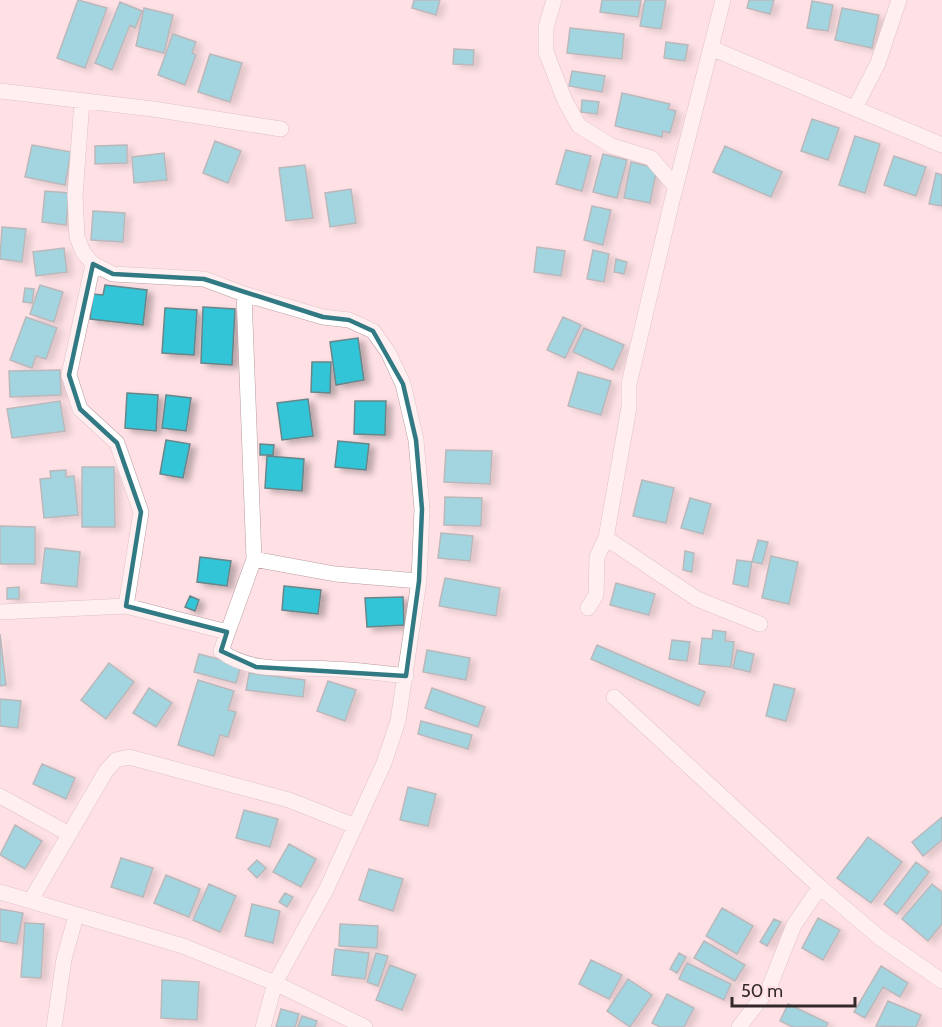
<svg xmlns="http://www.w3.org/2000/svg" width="942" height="1027" font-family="Cabin,sans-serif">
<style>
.building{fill:#33c5d7;stroke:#698589;stroke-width:1.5;filter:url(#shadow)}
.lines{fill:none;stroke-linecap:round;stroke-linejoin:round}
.street-casing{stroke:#b89ca0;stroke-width:16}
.street{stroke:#fff;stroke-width:15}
.marked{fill:none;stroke:#327a83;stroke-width:4.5;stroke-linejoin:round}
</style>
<defs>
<filter id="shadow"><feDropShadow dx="6" dy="3.5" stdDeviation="3" flood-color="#0004"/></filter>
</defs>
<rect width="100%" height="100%" fill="#ffe1e5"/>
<path class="building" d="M78,0L107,8L85,68L57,58Z
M414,0H440L436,15L412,8Z
M602,0H641L638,17L600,12Z
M645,0H666L661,29L640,26Z
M749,0H774L770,14L747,8Z
M812,1L833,5L828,31L807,28Z
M120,2L142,11L135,28L130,25L112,70L95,63Z
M144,8L173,15L164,53L136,46Z
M842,8L879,15L872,48L835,40Z
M570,28L624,34L622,59L567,53Z
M173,34L196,42L192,53L196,55L185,85L158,75Z
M666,42L688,45L685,61L664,58Z
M454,49L474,50L473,65L453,64Z
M210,54L242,63L230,102L198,92Z
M572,71L605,76L602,92L569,86Z
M622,93L670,104L668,109L676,111L670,133L663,131L662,137L615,126Z
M582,100L599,102L597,114L581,112Z
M812,119L839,128L828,160L801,151Z
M855,136L880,144L865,193L839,185Z
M215,141L241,151L228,183L203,173Z
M32,145L71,152L65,185L25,177Z
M127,145V163L95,164V146Z
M725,146L782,172L771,197L713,172Z
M566,150L591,156L582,191L556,184Z
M164,153L167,180L134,183L132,157Z
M603,154L627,160L617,198L593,192Z
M894,156L926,167L916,196L884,185Z
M631,162L657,168L650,203L624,198Z
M305,165L313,218L286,221L279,168Z
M936,173L942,175V206L929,204Z
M351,189L356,223L330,227L325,193Z
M45,191L69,193L66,225L42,222Z
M592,206L611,210L603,245L584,240Z
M93,211L125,213L123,242L91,240Z
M2,227L26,229L22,262L0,259Z
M537,247L565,251L561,276L534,272Z
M64,248L67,272L36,276L33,252Z
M593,250L609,254L604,282L587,279Z
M616,259L627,262L624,274L614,272Z
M40,285L63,292L54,322L30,314Z
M105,285L147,290L143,325L90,319L93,294L103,295Z
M25,288L34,289L32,303L23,302Z
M203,307L235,309L232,365L201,363Z
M165,308L197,310L194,355L162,353Z
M26,317L57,328L46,359L36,356L32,368L10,360Z
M563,317L581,325L565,358L547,350Z
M584,328L624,345L613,370L573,352Z
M358,338L364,380L336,385L330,342Z
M312,362H331L330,393L311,392Z
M60,370L61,395L10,397L9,371Z
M578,372L611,381L601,415L568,406Z
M127,393L158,395L156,431L125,428Z
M166,395L191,398L186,431L162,428Z
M308,399L313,436L282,440L277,403Z
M60,401L65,431L12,438L7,409Z
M355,401H386L385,435L354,434Z
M166,440L190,444L183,478L160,474Z
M338,441L369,444L366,470L335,467Z
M260,444L274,445L273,455H260Z
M446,450L492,451L490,484L444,482Z
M267,456L304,459L302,491L265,488Z
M82,467H114L115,527H82Z
M66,470V477L74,476L78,515L44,518L40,479L51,478L50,471Z
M642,480L674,488L666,523L633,516Z
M445,497L482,498L481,526L444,525Z
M690,498L711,504L703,534L681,528Z
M0,526L35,527V564H0Z
M441,533L473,536L470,561L438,558Z
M758,540L768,542L762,564L752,562Z
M45,548L80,552L77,587L41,583Z
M685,551L694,553L692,572L683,570Z
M771,556L798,562L789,604L762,598Z
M200,557L231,561L227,586L197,582Z
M737,560L752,562L748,587L733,584Z
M445,578L500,588L496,616L439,606Z
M616,583L655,594L649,615L610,605Z
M284,586L321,590L318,614L282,610Z
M19,587V599H7V588Z
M190,596L199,600L195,611L185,607Z
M403,597L404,625L367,627L365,598Z
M713,630L726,632L725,641L734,642L731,667L699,664L702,638L712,639Z
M0,634L6,685L0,686Z
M672,640L690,642L687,661L669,659Z
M597,645L705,692L699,706L591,659Z
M427,650L470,658L466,680L423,672Z
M737,650L754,654L750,672L733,668Z
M199,654L241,665L236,683L194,672Z
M109,663L134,682L106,719L81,700Z
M249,673L305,680L303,697L246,690Z
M198,680L234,691L228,710L236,712L228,737L220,735L214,756L178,745Z
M328,681L356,690L345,721L317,711Z
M774,684L795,689L786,721L766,716Z
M149,688L172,703L156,727L133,713Z
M432,688L485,707L478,727L425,708Z
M0,699L21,701L18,728L0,726Z
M421,721L472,735L468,749L418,734Z
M42,764L75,778L66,799L33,784Z
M408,787L436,794L428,826L400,820Z
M244,810L278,819L270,847L236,838Z
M942,817V840L923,856L912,842Z
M15,825L42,841L25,869L0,855Z
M868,837L902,862L871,903L837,878Z
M289,844L316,859L301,887L273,872Z
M121,858L153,868L143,897L111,887Z
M257,860L266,868L257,878L248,869Z
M916,862L929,872L897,914L884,904Z
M369,869L403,879L393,911L359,900Z
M166,875L200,889L189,917L154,903Z
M209,884L236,896L220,932L193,920Z
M932,884L942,892V924L928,941L902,919Z
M285,893L293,897L287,907L279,902Z
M252,904L280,911L273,943L245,936Z
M722,908L753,926L737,954L706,936Z
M0,909L23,913L17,944L0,941Z
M818,918L840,930L823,960L802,948Z
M774,919L781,922L767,946L760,942Z
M25,923L44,924L41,978L21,977Z
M340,924L378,926L377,948L339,946Z
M704,941L745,965L735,981L694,958Z
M335,949L369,953L365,979L332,975Z
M376,953L388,956L378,986L367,982Z
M679,953L686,957L677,973L670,969Z
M591,960L622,975L609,999L579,984Z
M687,963L731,984L724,1000L679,979Z
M390,965L416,975L402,1010L376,1000Z
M881,966L908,983L900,997L883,987L865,1018L854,1012Z
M628,979L652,995L630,1027L607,1011Z
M162,980L199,982L197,1020L161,1018Z
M667,994L694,1008L684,1027H660L652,1023Z
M888,1001L921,1015L916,1027L876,1026Z
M788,1004L828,1023L826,1027H793L780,1021Z
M281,1009L299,1014L295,1027H276Z
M302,1016L317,1021L315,1027H298Z"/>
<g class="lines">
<defs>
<path id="street" d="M554,0L546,27V52L565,101L579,126L612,146L651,158L676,187
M723,0L671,205L629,384V407L606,538L697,599L760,624
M711,48L942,145
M0,91L153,109L281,129
M82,101L75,195L77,237L83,252L93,264L113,274L204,279L244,294L323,317L349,320L373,331L388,352L403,384L416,440L422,509L419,581L398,721L384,763L326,890L275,983L263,1027
M855,108L878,63L899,0
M93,264L69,375L80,409L117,443L141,512L126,606
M244,294L254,559L221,651C253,675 295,666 332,669C357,670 381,673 406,676
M254,559L335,574L419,581
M588,608L596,595L597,557L606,538
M0,612L126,606L227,632
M614,697L820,887
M0,796L69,834
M0,892L183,946L275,983L365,1027
M31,900L106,771L116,760L129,757L289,800L355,826
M54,1027L64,959L76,916
M739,1027L769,988L794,925L820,887L880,938L942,981"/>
</defs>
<use href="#street" class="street-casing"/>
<use href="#street" class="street"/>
</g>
<path d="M0 0H942V1027H0ZM93,264L113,274L204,279L323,317L349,320L373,331L403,384L416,440L422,509L419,581L406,676L256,667L221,651L227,632L126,606L141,512L117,443L80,409L69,375Z" fill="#ffe1e5" fill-opacity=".55" fill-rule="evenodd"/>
<path class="marked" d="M93,264L113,274L204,279L323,317L349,320L373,331L403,384L416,440L422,509L419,581L406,676L256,667L221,651L227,632L126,606L141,512L117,443L80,409L69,375Z"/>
<path d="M732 997v9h123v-9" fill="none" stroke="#34292a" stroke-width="3"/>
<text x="741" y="997" font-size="18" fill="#34292a" stroke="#ffe1e5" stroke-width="4.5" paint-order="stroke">50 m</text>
</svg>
